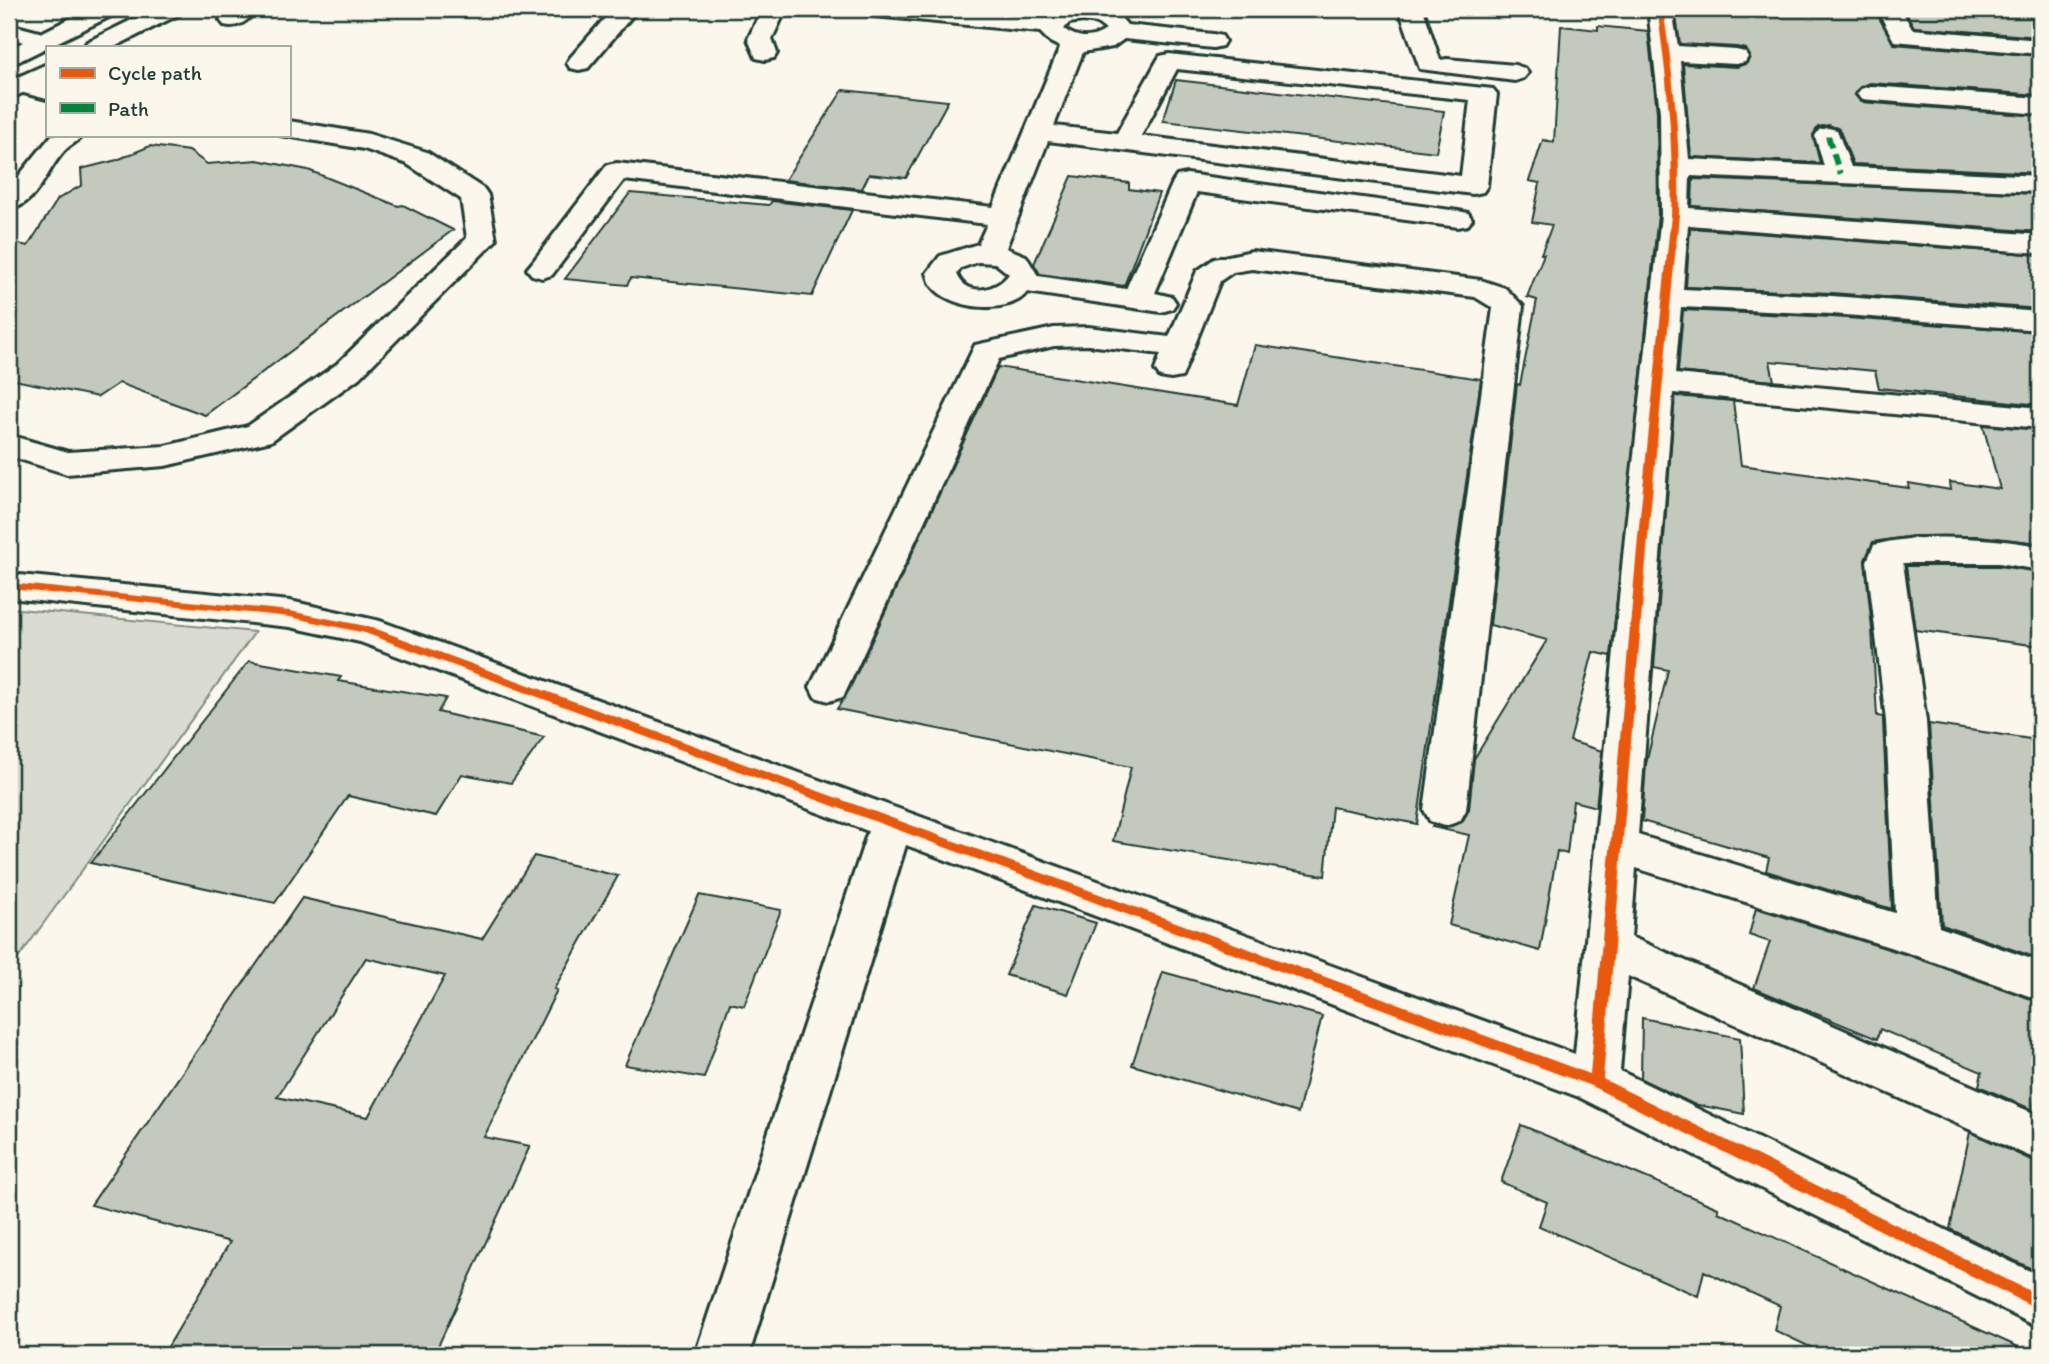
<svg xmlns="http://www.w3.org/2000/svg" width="2049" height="1364" font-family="Itim,sans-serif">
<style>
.green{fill:#dbdcd1;stroke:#7d8c82;stroke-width:2}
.building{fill:#c4c9be;stroke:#1f3d34;stroke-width:2;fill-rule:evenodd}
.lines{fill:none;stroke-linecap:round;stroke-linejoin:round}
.minor-casing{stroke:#1f3d34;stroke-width:6}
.major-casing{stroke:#1f3d34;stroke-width:6}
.minor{fill:#fbf7ec;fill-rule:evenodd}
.major{fill:#fbf7ec;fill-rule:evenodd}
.quiet{stroke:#00873e;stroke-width:6;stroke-dasharray:12 6;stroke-linecap:butt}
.cycleway-casing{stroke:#fbf7ec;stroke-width:5}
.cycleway{fill:#e8590c;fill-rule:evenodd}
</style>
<rect width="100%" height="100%" fill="#fbf7ec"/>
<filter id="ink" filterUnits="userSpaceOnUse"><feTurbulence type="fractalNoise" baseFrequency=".0143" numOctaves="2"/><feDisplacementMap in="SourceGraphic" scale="14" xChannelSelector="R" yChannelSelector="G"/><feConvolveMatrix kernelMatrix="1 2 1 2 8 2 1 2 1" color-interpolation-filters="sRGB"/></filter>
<g filter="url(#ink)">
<path class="green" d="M9,608L255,632L9,971Z"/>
<path class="building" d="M1675,9H1874L1894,44L2040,56V95L1870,83L1860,87L1854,94L1861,102L2040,116V173L1853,164L1839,129L1829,125L1818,127L1813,135L1820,163L1691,157L1683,64L1737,67L1747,63L1750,56L1746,49L1736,47L1680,44Z
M1904,9H2040V37L1914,27Z
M1561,26L1598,30V26L1648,31L1657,112L1658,215L1611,656L1593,652L1570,741L1602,751L1596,807L1573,801L1567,854L1557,851L1540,951L1449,925L1469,835L1432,827L1434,825L1446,828L1462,822L1469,810L1474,759L1547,640L1490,625L1517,384L1520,385L1537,300L1527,297L1544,254H1541L1552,225L1532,222L1540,183L1529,181L1543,140L1554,142Z
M1176,80L1444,111L1436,152L1163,121Z
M843,90L948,101L906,178L869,174L862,189L785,180Z
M150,146L189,151L207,164L257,160L308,170L398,206L403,205L453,230L205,415L119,383L98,397L9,379V242L28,246L58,199L82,185L81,169L117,160Z
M1072,176L1129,183V189L1159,193L1124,286L1040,274L1034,264Z
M1693,179L2040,194V232L1692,206Z
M630,193L769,205L772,201L852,210L812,296L631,278L627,285L565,279Z
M1690,228L2040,255V309L1832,293L1686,287Z
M1683,310L1832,317L2040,332V405L1879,388L1875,371L1770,361L1774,381L1678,372Z
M1255,345L1481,379L1417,824L1332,807L1325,876L1113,841L1131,767L837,709L850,688L998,367L1238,405Z
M1675,396L1733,401L1741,465L1909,488L1908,483L1951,490L1950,482L2000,489L1983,425L2040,430V543L1979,536H1913L1873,542L1865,560L1872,629L1877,716L1883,717V721L1892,909L1766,871L1769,858L1642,821L1646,764L1668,670L1654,667Z
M1906,566H1999L2040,572V646L1915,630Z
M249,661L341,677L338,681L446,698L438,712L544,737L511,783L462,774L436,816L348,796L275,903L91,863Z
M1929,724L2030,739L2040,775V959L1942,925Z
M534,856L618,876L554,989L557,990L484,1137L530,1146L434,1355H163L230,1242L91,1205L302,898L482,939ZM366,958L445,976L368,1117L277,1097Z
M699,895L781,910L744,1006L730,1003L704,1078L625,1065Z
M1036,905L1096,923L1068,994L1006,975Z
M1756,908L1911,956L2040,1002V1070L2033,1110L1979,1086L1982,1072L1880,1029L1877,1039L1754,988L1770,942L1749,935Z
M1163,972L1322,1016L1298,1113L1132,1065Z
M1642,1018L1740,1038L1744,1114L1693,1104L1641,1079Z
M1521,1125L1718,1208V1212L2036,1355H1827L1774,1330L1780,1306L1704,1271L1698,1296L1539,1226L1547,1202L1501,1182Z
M1970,1132L2040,1164V1273L1950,1229Z"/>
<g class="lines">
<defs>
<path id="minor" d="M231,9H257C248,21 238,29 224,25L220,20Z
M613,9H638L588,68L579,70L570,68L567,63L570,58Z
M762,9H786L772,39L777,53L774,58L765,60L756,58L748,39Z
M863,9H946L1046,18L1062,10L1100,9L1118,14L1127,25L1213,34L1222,36L1225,41L1222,46L1213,48L1124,39L1113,47L1083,52L1054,126L1117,133L1157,61L1160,56L1169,54L1493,89L1497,94L1487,186L1483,192L1473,194L1048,141L1006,248L1026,256L1038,276L1126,289L1173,182L1177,176L1187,174L1458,211L1468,213L1472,219L1468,225L1458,227L1197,192L1155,293L1172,297L1176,303L1172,309L1161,312L1027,292C1010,316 952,309 934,288C930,284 929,279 927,273L940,256L978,244L987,224L624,180L552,275L542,278L532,275L527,269L532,263L607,165L617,163L993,207L1060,47L1050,42L1040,32L875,16L867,14ZM1083,21L1097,23L1106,30C1092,40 1077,39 1064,29L1069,23ZM1177,69L1470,100L1461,176L1141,136ZM978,262L995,263L1009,274C997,291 966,298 957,274L961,268Z
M1399,9H1423L1440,60L1447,59L1515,65L1524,68L1528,73L1524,78L1515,81L1420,69Z
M1648,9H1672L1678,46L1736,50L1745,52L1748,57L1745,62L1736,64L1680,61L1689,159L1824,166L1815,136L1819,130L1828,128L1837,130L1851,167L2040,176V192L1690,176L1689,208L2040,235V253L1688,225L1683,289L1832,296L2040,312V330L1832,314L1681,307L1675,374L2040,408V428L1673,393L1638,835L1895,913L1886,721L1867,561L1874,545C1921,532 1993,538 2040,546V570L1999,563H1903L1926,721L1939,927L2040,962V1000L1912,954L1636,868L1631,937L2040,1116V1161L1628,976L1620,1071L2040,1276V1328L1579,1097L906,845L749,1355H695L868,831L360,642L290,627L9,598V574L290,601L380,621L1575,1054L1626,526L1661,215L1660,112Z
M1877,9H1901L1912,29L2040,40V54L1894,41Z
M9,24L54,36L57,41L54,46L45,48L9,38Z
M21,77L47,83V99L12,90L9,84L12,80Z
M1870,86L2040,98V114L1861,99L1857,94L1861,89Z
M289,121L369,134L427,152L484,189L488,195L496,240L359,378L271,441L165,466L67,474L9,456V435L68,452L165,446L248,426L337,364L467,238L461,199L407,164L364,149L280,135H289Z
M52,135H82C78,142 71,144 65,150C46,170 39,203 9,210V188Z
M1252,251L1481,280L1505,288L1523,306L1466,810L1460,821L1445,826L1430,821L1424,810L1493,308L1475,297L1252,269L1233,272L1220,281L1182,377L1171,379L1160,377L1155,370L1161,354L1088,345L1054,346L999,359L848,687L843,697L829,701L815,697L810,687L975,345L1054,328L1088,327L1169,337L1197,271L1214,259Z"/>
<path id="major" d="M89,9H119L115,14L9,66V49Z
M154,9H184L180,14L114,47H84L87,42Z
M47,64V82L9,99V81Z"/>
</defs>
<use href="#minor" class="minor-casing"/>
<use href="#major" class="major-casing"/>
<use href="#minor" class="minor"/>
<use href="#major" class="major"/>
<path class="quiet" d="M1828,136L1840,174"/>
<defs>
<path id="cycleway" d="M1657,9H1663C1674,78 1681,146 1679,215L1649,526L1603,1079L2040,1296V1310L1591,1086L365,633L290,617L9,589V583L290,611L371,627L1590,1074L1639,526L1671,215C1674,146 1667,78 1657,9Z"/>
</defs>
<use href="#cycleway" class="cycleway-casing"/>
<use href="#cycleway" class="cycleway"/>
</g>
</g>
<rect width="2049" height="1364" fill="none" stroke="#fbf7ec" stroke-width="35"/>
<rect x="18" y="18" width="2014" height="1329" fill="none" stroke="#1f3d34" stroke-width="2.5" filter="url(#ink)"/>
<rect x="46" y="46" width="245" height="91" fill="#fbf7ec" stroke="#a3ada2" stroke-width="2"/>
<rect x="60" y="68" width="35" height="10" fill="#e8590c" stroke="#a3ada2" stroke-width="2"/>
<text x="108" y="80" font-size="21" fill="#1f3d34">Cycle path</text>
<rect x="60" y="103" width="35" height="10" fill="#00873e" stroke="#a3ada2" stroke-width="2"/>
<text x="108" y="116" font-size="21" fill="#1f3d34">Path</text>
</svg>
